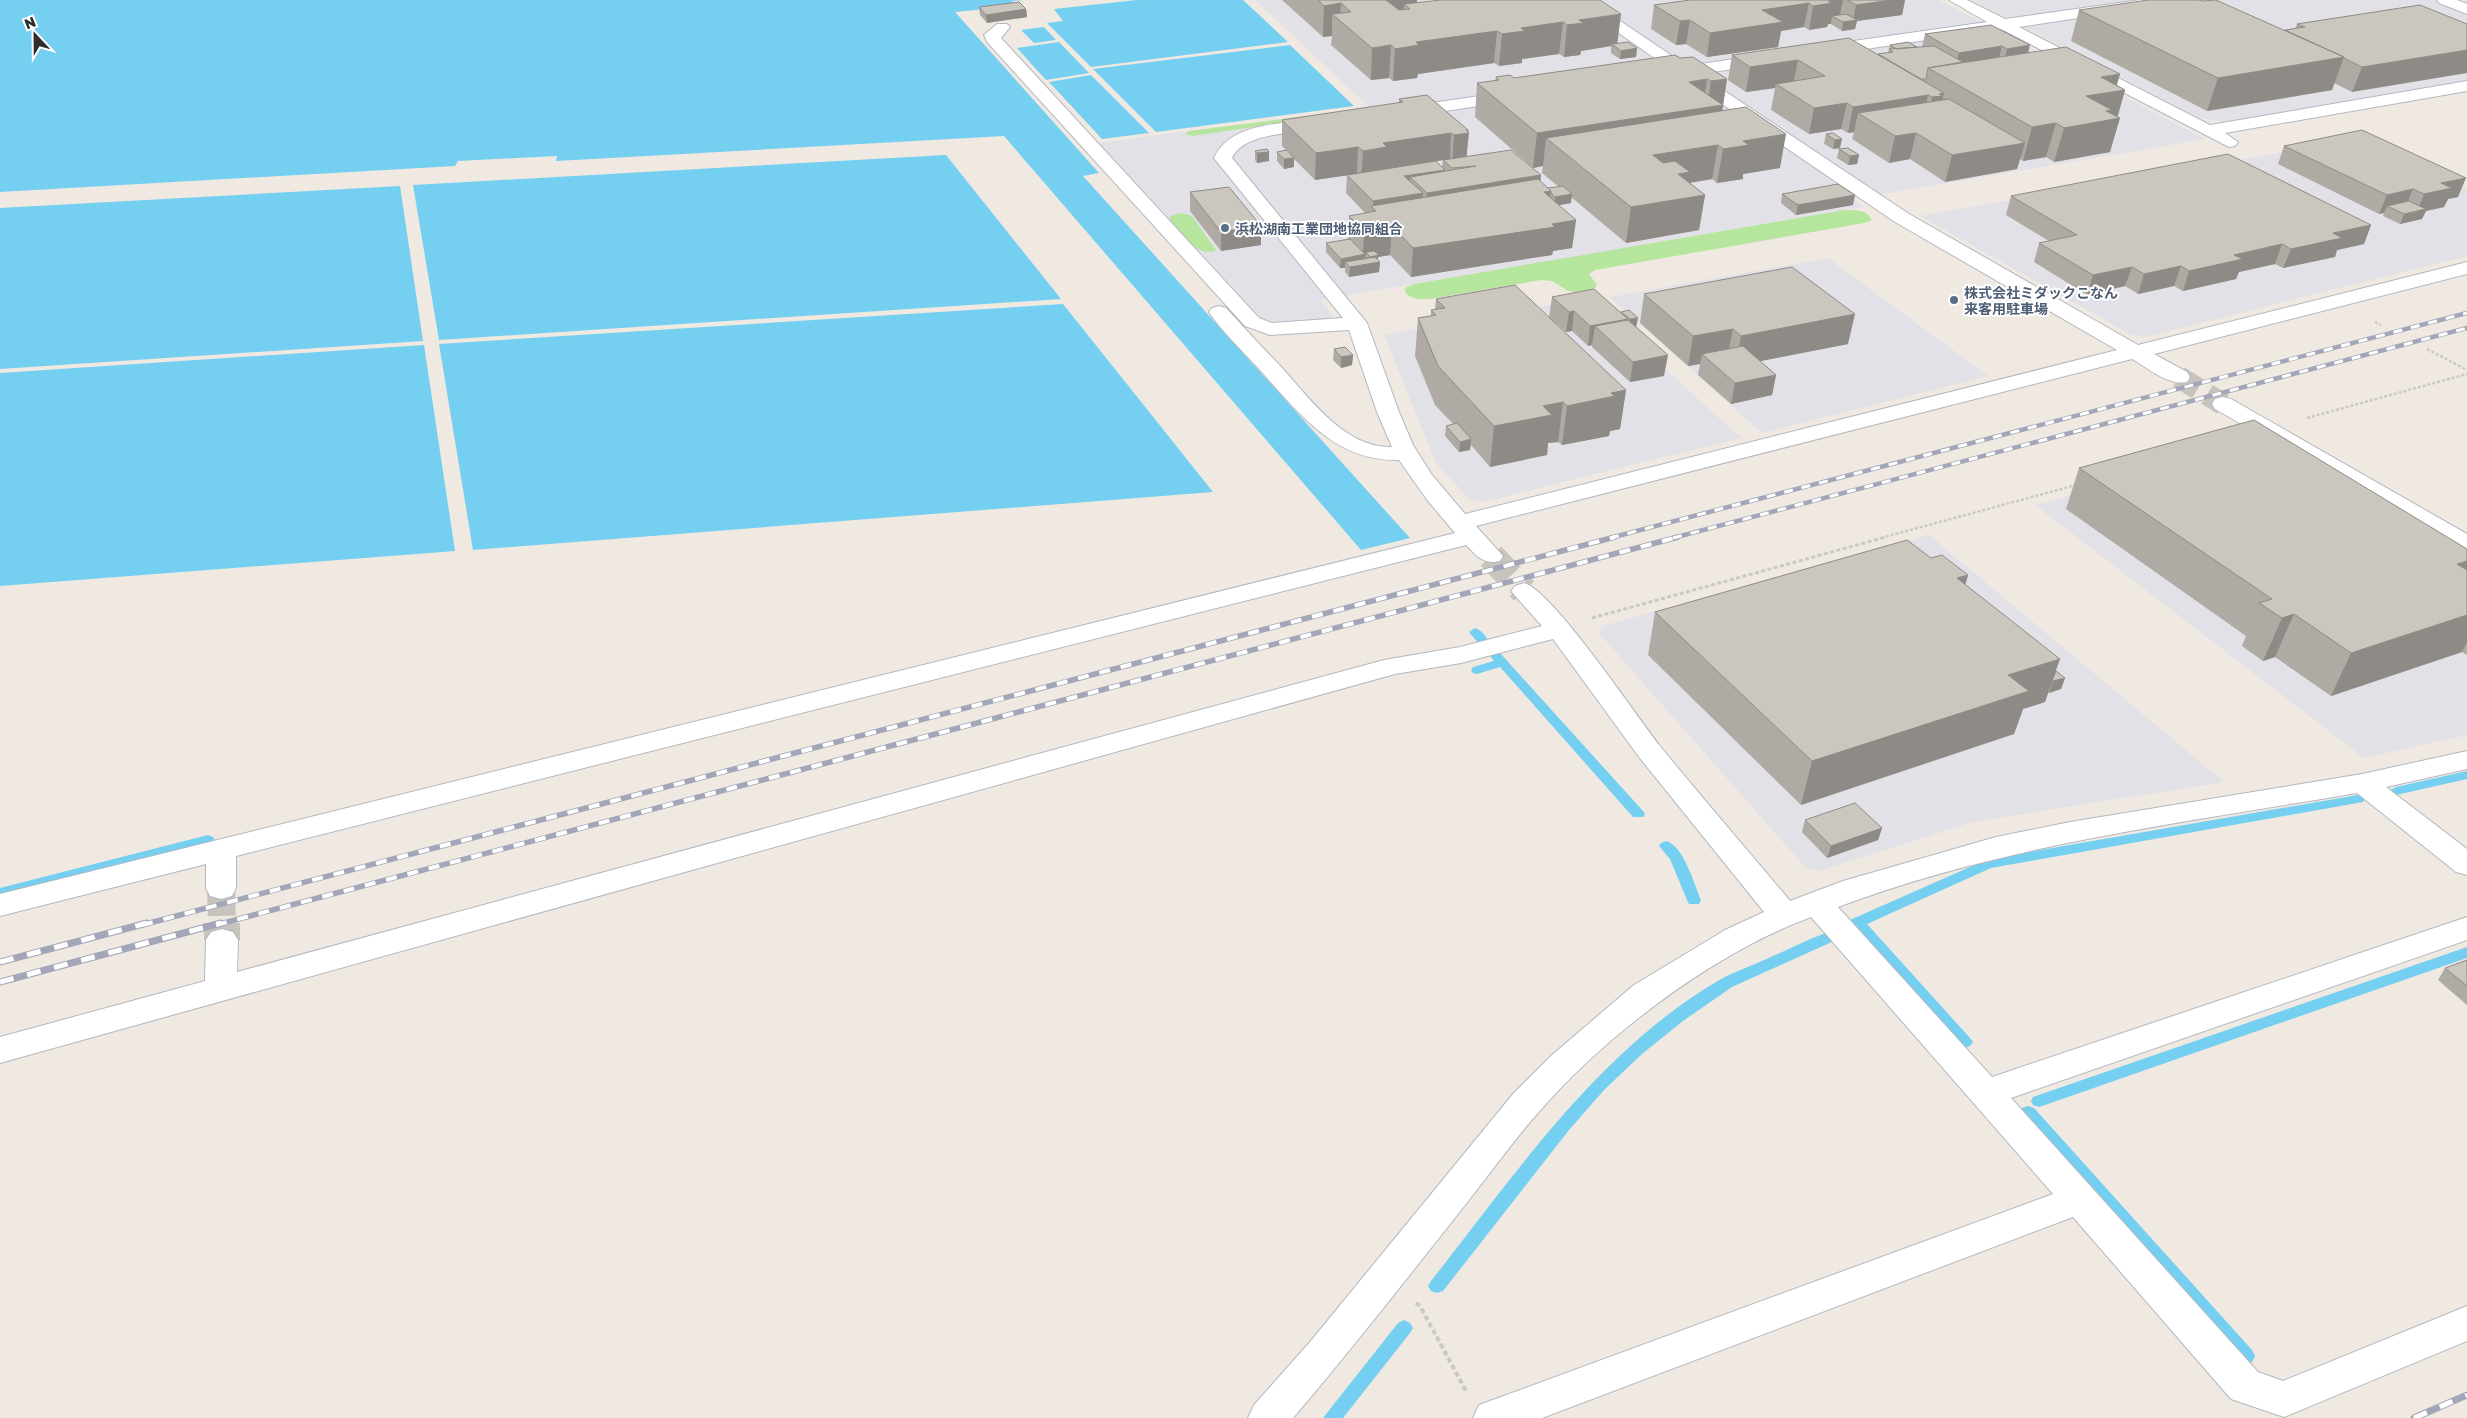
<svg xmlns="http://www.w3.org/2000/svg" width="2467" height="1418" font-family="'Golos Text','Noto Sans JP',sans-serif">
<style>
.industrial{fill:#e3e1e8}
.green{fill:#b6e59e}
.water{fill:#75cff0}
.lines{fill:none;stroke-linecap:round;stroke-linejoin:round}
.stream{fill:#75cff0;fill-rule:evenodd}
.minor-tunnel-far2{stroke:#c8c4bd;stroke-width:22;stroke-dasharray:22 11;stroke-linecap:butt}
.minor-tunnel-far1{stroke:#c8c4bd;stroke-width:28;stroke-dasharray:28 14;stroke-linecap:butt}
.minor-tunnel{stroke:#c8c4bd;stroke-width:36;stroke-dasharray:36 18;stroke-linecap:butt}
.minor-casing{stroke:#b4b7c1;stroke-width:2}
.path-far2{stroke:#c9c9c9;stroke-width:2.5;stroke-dasharray:3 2;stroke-linecap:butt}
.path-far1{stroke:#c9c9c9;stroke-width:3;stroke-dasharray:4 2.5;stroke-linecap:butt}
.path{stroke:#c9c9c9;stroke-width:4;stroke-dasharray:5 3;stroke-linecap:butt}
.minor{fill:#fff;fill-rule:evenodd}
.rail-far2-casing{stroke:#a3a6b8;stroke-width:4.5}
.rail-far1-casing{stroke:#a3a6b8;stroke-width:5.5}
.rail-casing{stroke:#a3a6b8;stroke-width:7}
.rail-far2{stroke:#fff;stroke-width:3;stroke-dasharray:9;stroke-linecap:butt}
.rail-far1{stroke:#fff;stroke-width:4;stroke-dasharray:11;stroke-linecap:butt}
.rail{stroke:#fff;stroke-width:5;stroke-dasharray:14;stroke-linecap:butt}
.wall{fill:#afaba4;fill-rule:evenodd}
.shaded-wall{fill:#8e8b86}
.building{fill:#cbc7bf;stroke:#8e8b86}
.service-dot{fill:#5c6f8a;stroke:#fff;stroke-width:2}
.labels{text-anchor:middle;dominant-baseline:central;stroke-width:4;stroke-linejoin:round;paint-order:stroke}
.far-service-label{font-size:14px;font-weight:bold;fill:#4e5e75;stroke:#fff;text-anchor:start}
</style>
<rect width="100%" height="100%" fill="#efe9e1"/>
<path class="industrial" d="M1255,0H1939L2205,139L1854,199L1864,207L1320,300L1335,319L1267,324L1099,143L1369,107Z
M1972,0H2467V81L2227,122L2200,118Z
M2360,139L2467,188V256L2145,337L2130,334L1920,216Z
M1828,258L1988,376L1762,433L1610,297Z
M1587,298L1741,438L1483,502L1469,499L1436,463L1384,335Z
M2210,456L2467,557V735L2364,758L2035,505Z
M1929,535L2224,782L1973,822L1819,871L1805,867L1599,633L1602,626Z"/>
<path class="green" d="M1323,114L1321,117L1193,136L1185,134L1189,131Z
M1845,210C1856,210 1866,209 1872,220L1864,223L1595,270L1589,274L1597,285L1594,289L1576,292L1568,291L1552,281L1541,280L1430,299H1416L1406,294L1405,288L1414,284Z
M1181,213L1192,216L1216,250C1198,260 1180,231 1170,220V216Z"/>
<path class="water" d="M0,0H1024L1012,1L1015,6L955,12L1099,173L1083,176L1410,538L1361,550L1004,136L556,161L557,156L458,161L455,166L0,192Z
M1137,0H1243L1288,42L1091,67L1047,23L1063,21L1054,9Z
M1044,27L1056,40L1034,43L1021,30Z
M1059,42L1089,73L1046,80L1017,48Z
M1290,45L1354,106L1156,132L1093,69Z
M1091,75L1149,133L1102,139L1049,82Z
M946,155L1061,299L439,340L413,185Z
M400,186L423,341L0,369V208Z
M1063,304L1213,492L473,550L439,344Z
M424,345L455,551L0,586V373Z"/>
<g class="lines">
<path class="stream" d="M1475,628C1481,630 1485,635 1488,640L1486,643H1478L1469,632Z
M1496,652L1500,653L1643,811L1645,814L1643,817H1633L1500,667L1477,674L1473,673L1471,670L1473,667L1494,661L1490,656Z
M2467,771V779L2396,795L2389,791L2396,787Z
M2358,795L2365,799L2363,802L1991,868L1867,924L1970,1038L1973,1042L1970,1046L1965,1048L1960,1046L1855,929L1850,928L1848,924L1850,920L1988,859Z
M208,835L213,837L215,840L213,843L0,898V888Z
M1666,841C1684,846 1694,884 1701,900L1699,904H1689L1687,900L1670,859L1659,846L1661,843Z
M1829,932L1834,933L1836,937L1834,941L1732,987L1683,1021L1642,1054L1604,1090L1569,1130L1443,1291L1437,1293L1431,1291L1428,1286L1431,1281C1517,1172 1599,1050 1721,979C1738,970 1756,964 1773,956C1792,948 1810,938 1829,932Z
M2467,947V958L2045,1105L2039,1107L2033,1105L2031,1101L2033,1097Z
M2028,1106L2034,1108L2252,1350L2255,1356L2252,1362L2246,1364L2240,1362L2022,1116L2020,1112L2022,1108Z
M1404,1320L1410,1323L1413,1328L1410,1333L1343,1418H1323L1398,1323Z"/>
<path class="minor-tunnel-far2" d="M2179,377L2223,404"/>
<path class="minor-tunnel-far1" d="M1491,556L1524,591
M221,888L222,925"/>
<path class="minor-tunnel" d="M222,923V940"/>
<defs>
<path id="minor" d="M1572,0H1589L1687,66L1768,54L1774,56L1776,59L1768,64L1699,74L1909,214L2138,345L2467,262V274L2154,354L2187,372L2190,377L2187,382C2168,386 2148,368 2132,359L1476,526L1503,556L1500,561C1483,565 1477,556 1466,545L236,856V888L232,896L221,899L210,896L206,888V864L0,916V894L1455,533L1428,501L1399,460C1335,462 1299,413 1260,370C1243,351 1223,333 1209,312L1212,308L1219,306L1226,308C1245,329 1264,349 1283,369C1311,400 1345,448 1392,447L1377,412L1349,330L1270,335L1245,326L987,42L984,35L997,24H1007L1010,27L1001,38L1259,318L1272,323L1343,318L1214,158C1231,121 1285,124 1320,119L1326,120L1329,124L1326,128C1300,134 1245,130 1232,158L1367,323L1399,412L1413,445L1432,475L1465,514L2117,350L1895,222L1681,76H1666L1664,73L1670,69Z
M1949,0H1967L2005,19L2140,0H2178L2171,4L2019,27L2210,125L2467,81V91L2225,133L2238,142L2235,146L2229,147L2001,29L1825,55L1817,50L1825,45L1987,22Z
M2437,0H2457L2467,4V14L2439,3Z
M1513,91L1519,92L1521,96L1519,100L1405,117L1399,116L1397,112L1399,108L1405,107Z
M2223,397L2231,399L2467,534V551L2458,549L2215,409L2212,404L2215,399Z
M1524,583C1553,591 1636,716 1660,746C1702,798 1747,849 1790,901L1843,881L1996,837L2070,822L2362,774L2467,751V769L2386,787L2467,849V875L2456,872L2357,793C2182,823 2005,844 1838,907L1992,1077L2467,917V940L2011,1098L2258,1372L2283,1381L2467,1306V1341L2284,1417L2231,1399L2073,1217L1542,1418H1473L1479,1405L2053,1194L1811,917C1714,953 1605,1035 1537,1114C1513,1141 1492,1171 1469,1200C1411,1273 1354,1347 1293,1418H1248L1254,1405L1310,1342L1513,1094L1552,1055L1634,985L1725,930L1764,912L1639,757L1553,639L1461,663L1395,674L0,1063V1037L205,981L206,940L211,932L222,929L233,932L238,940L237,972L1384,660L1460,647L1542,626L1511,591L1515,586Z"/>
</defs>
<use href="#minor" class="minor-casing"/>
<path class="path-far2" d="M2375,322L2381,325
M2427,349L2467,370
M2307,418L2467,374
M1881,538L2076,485"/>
<path class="path-far1" d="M1592,618L1886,537"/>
<path class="path" d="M1416,1303L1420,1306L1466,1391"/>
<use href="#minor" class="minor"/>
<defs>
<path id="rail-far2" d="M1610,538L2467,313
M1673,538L2467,328"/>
<path id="rail-far1" d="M142,925L1615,537
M216,925L1678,537"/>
<path id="rail" d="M0,962L147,923
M0,982L221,923
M2414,1418L2467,1395"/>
</defs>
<use href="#rail-far2" class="rail-far2-casing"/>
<use href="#rail-far1" class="rail-far1-casing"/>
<use href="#rail" class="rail-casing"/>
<use href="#rail-far2" class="rail-far2"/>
<use href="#rail-far1" class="rail-far1"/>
<use href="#rail" class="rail"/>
</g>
<path class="wall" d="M1282,0H1417V2L1600,0L1617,43L1637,48L1636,57L1620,59L1611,53V46L1581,51L1580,55L1564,57L1559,54L1522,59V63L1499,66L1494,63L1418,74L1417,78L1393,81L1389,78L1371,80L1331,45L1332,36L1323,37Z
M1690,0H1905L1902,15L1857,21L1855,29L1842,31L1831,24H1828L1827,27L1809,30L1804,27L1781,31L1778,47L1707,57L1686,44L1676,45L1651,29L1654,5Z
M979,7L1026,9L1027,17L987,23L980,15Z
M2079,10L2285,31V30L2295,29L2297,24H2467L2352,92L2334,83L2332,90L2207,111L2071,41Z
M1991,25L2028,52L2117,85L2125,90L2117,117L2110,152L2054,162L2046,157L2023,161L2020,159L2017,169L1945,182L1910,159L1889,163L1852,139L1854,132L1848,133L1841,129L1809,134L1771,110L1775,88L1746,92L1728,80L1732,55L1878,54L1888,53L1890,45L1917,47H1922L1925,34Z
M1680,58L1727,79L1722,111L1780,168L1743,174V179L1717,183L1712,179L1690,183L1705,195L1699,230L1626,243L1571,197V203L1559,205L1576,220L1572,248L1553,251L1552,255L1411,277L1390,255L1378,257V261L1380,262L1379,272L1349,277L1345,272V268H1340L1326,252V243L1348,239L1349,216L1365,213L1346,193L1347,175L1315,180L1294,159V167L1284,169L1277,161V152L1286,150L1282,146V120L1399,103V99L1468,130L1467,156L1541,175L1540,181L1548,188L1559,187L1542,173L1543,166L1533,168L1475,117L1477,83L1495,81L1496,77L1514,78ZM1443,160L1442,167L1436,161Z
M1833,133L1840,148L1833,149L1824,144L1826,134Z
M2284,146L2458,197L2448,199L2444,207L2426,211L2422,219L2400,224L2383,216L2384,213L2379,214L2278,164Z
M1839,149L1859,155L1857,164L1848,165L1837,158Z
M1255,151L1269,161L1257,163L1255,160Z
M1190,192L1261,226V245L1221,251L1190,211Z
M1782,194L1853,205L1796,215L1781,203Z
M2011,196L2371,225L2364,244L2337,250L2335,257L2283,268L2275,264L2239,272L2236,279L2183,291L2174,286L2138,294L2125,286L2087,295L2034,262L2039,243L2049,241L2006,215Z
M1644,294L1848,344L1760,361L1776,375L1772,395L1731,404L1698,375L1700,364L1688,366L1640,323Z
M1552,297L1621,313V312L1629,310L1636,327L1664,376L1630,382L1592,347V345L1588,346L1572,331L1566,332L1549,317Z
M1436,299L1626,390L1620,429L1610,431L1609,436L1562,445L1558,442L1548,443L1547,455L1490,467L1471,445L1470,450L1459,452L1445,436L1446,426L1453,424L1435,405L1415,356L1418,318L1431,316V310L1435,309Z
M1334,349L1353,355L1352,365L1341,368L1333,360Z
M2079,468L2467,549V655L2462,652L2331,696L2275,657L2263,661L2242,646L2246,636L2066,509Z
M1931,558L1968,575L1965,585L2056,671L2065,678L2061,689L2049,693L2048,692L2045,702L2023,709L2014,734L1801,805L1648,655L1655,612Z
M1805,820L1882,828L1878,840L1827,858L1802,832Z
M2467,960V1005L2438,980L2445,968Z"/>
<path class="shaded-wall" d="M1378,0H1417L1416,19L1410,9L1404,4L1403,21Z
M1833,0H1843L1839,20L1832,16L1831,24H1828L1827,27L1809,30L1813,6L1828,1Z
M1892,0H1905L1902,15L1857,21L1855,29L1842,31L1843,22L1853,21L1856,5Z
M1341,3L1340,21L1332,14V36L1323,37L1324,6Z
M1809,3L1804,27L1781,31L1778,47L1707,57L1710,33L1762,10Z
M1026,9L1027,17L987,23L986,15Z
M1621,14L1617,46L1612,44L1611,46L1581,51L1580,55L1564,57L1567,25L1579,20Z
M1690,20L1686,44L1676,45L1680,21Z
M1563,22L1559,54L1522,59V63L1499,66L1502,34L1521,28Z
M1497,31L1494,63L1418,74L1417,78L1393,81L1395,49L1416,42Z
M1391,45L1389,78L1371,80L1372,48Z
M2030,45L2026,62L2003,66L2007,49Z
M2002,46L1998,63L1955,70L1959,53Z
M1637,48L1636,57L1620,59L1621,51Z
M2467,50V73L2352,92L2362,67Z
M2344,57L2332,90L2207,111L2218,78Z
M1798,60L1793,85L1776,84L1775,88L1746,92L1750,67Z
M2120,74L2115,92L2125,90L2117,119L2120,118L2110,152L2054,162L2064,128L2086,96L2101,77Z
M1707,79L1703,108H1707L1711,81L1727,79L1718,139L1546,138L1543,166L1533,168L1537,133L1689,82Z
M1944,93L1938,119L1926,123L1932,97L1939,94Z
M1928,95L1922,121L1858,113L1854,132L1848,133L1853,107Z
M1847,103L1841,129L1809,134L1814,108Z
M2056,123L2046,157L2023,161L2032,127Z
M1466,130H1468L1469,133L1466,160L1452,162L1454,135Z
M1451,133L1450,159L1386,169L1361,178L1363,151L1383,143Z
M1916,133L1910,159L1889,163L1895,136Z
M1786,134L1780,168L1743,174V179L1717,183L1723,149L1743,141Z
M1842,139L1840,148L1833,149L1835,140Z
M2025,143L2017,169L1945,182L1952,155Z
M1718,145L1712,179L1688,183L1705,195L1699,230L1626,243L1631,207L1653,155Z
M1358,147L1357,174L1315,180L1316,153Z
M1269,152V161L1257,163V153Z
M1859,155L1857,164L1848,165L1850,156Z
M1294,158V167L1284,169V159Z
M1445,170L1444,188L1410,177L1409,194L1404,176Z
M1541,175L1539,194L1426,212L1427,193Z
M2466,178L2458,197L2448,199L2444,207L2426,211L2422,219L2400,224L2404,214L2417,212L2424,194L2441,183Z
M2413,189L2405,208L2387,206L2384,213L2379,214L2387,195Z
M1551,191L1548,219L1544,192Z
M1423,193L1421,212L1376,211L1373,208V201Z
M1572,194L1571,203L1554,206L1555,197Z
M1855,195L1853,205L1796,215L1798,205Z
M1576,220L1572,248L1553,251L1552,255L1411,277L1413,248Z
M2371,225L2364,244L2337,250L2335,257L2283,268L2291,249L2333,233Z
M1261,226V245L1221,251V232Z
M1392,226L1390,255L1378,257V262H1380L1379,272L1349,277L1350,267L1370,264V257L1366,252L1365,264L1345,262V268H1340L1341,259L1363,255L1364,231Z
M2282,244L2275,264L2239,272L2236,279L2183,291L2189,271L2234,255Z
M2181,266L2174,286L2138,294L2144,274Z
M2132,267L2125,286L2087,295L2093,275Z
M1574,311L1572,331L1566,332L1569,312Z
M1855,314L1848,344L1736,366L1741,336Z
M1638,318L1636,328L1628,329L1630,319Z
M1628,319L1625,339L1595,326L1592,345L1588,346L1590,326Z
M1733,329L1727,358L1702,354L1700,364L1688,366L1693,336Z
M1353,355L1352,365L1341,368V357Z
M1668,355L1664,376L1630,382L1633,362Z
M1776,375L1772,395L1731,404L1735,383Z
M1626,390L1620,429L1610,431L1609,436L1562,445L1567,406L1611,393Z
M1563,402L1558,442L1548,443L1547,455L1490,467L1494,426L1543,406Z
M1471,439L1470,450L1459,452L1460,442Z
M2467,561V585L2457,564Z
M1968,575L1956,617L1957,578Z
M2294,614L2275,657L2263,661L2282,618Z
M2467,615V642L2462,652L2331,696L2351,653Z
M2060,659L2045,702L2023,709L2014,734L1801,805L1812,761L2008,675Z
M2065,678L2061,689L2049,693L2053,681Z
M1882,828L1878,840L1827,858L1831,846Z"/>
<path class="building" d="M1318,0H1386L1399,10L1410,9L1404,4L1441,0H1600L1621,14L1579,20L1584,23L1567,25L1563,22L1521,28L1525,31L1502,34L1497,31L1416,42L1419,45L1395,49L1391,45L1372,48L1332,14L1351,12L1341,3L1324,6Z
M1690,0H1833L1828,1L1832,3L1813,6L1809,3L1762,10L1783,22L1710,33L1690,20L1680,21L1654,5Z
M1847,0H1892L1856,5Z
M2148,0H2199L2203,1L2216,0L2344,57L2218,78L2079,10Z
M1019,2L1026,9L986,15L979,7Z
M2420,5L2467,24V50L2362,67L2344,58V57L2285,30L2305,27L2297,24Z
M1846,14L1857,20L1843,22L1832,16Z
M1991,25L2030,45L2007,49L2002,46L1959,53L1925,34Z
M1849,38L1944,93L1939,94L1943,96L1932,97L1928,95L1853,107L1847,103L1814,108L1776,84L1825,76L1798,60L1750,67L1732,55Z
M1628,42L1637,48L1621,51L1612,44Z
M1908,42L1917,47L1897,49L1890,45Z
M1934,46L1963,62L1928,68L1926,79H1921L1878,54L1893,52L1889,49Z
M2066,47L2120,74L2101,77L2125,90L2086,96L2112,110L2106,111L2120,118L2064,128L2056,123L2032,127L1928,68Z
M1675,55L1680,58L1693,57L1727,79L1711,81L1707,79L1689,82L1723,105L1537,133L1477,83L1499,80L1496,77L1510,75L1514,78Z
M1427,95L1468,130H1466L1469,133L1454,135L1451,133L1383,143L1387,147L1363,151L1358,147L1316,153L1282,120L1403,102L1399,99Z
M1949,99L2025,143L1952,155L1916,133L1895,136L1858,113Z
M1746,107L1786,134L1743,141L1749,145L1723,149L1718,145L1653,155L1663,163L1675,161L1690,172L1678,174L1705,195L1631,207L1546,138Z
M2362,130L2466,178L2441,183L2452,188L2424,194L2413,189L2387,195L2284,146Z
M1833,133L1842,139L1835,140L1826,134Z
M1848,148L1859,155L1850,156L1839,149Z
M1267,149L1269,152L1257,153L1255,151Z
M1287,150L1294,158L1284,159L1277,152Z
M1511,150L1541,175L1427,193L1410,177L1476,166L1452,168L1443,160Z
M2228,154L2371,225L2333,233L2342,238L2291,249L2282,244L2234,255L2243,259L2189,271L2181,266L2144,274L2132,267L2093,275L2039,243L2077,235L2011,196Z
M1436,161L1445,170L1404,176L1423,193L1373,201L1347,175Z
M1538,179L1551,191L1544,192L1576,220L1552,224L1555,227L1413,248L1392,226L1364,231L1349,216L1376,211L1371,206Z
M1838,184L1855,195L1798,205L1782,194Z
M1563,186L1572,194L1555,197L1551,193V191L1548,188Z
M1229,187L1261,226L1221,232L1190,192Z
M2409,201L2426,209L2404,214L2387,206Z
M1350,239L1365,254L1341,259L1326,243Z
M1374,251L1379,255L1370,257L1366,252Z
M1375,257L1380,262L1350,267L1345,262Z
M1792,267L1855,314L1741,336L1733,329L1693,336L1644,294Z
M1515,285L1626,390L1611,393L1615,396L1567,406L1563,402L1543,406L1552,415L1494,426L1438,366L1418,318L1436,315L1431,310L1445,308L1436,299Z
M1594,289L1628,319L1590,326L1574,311L1569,312L1552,297Z
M1629,310L1638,318L1630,319L1621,312Z
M1628,320L1668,355L1633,362L1595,326Z
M1743,346L1776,375L1735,383L1702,354Z
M1345,347L1353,355L1341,357L1334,349Z
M2254,420L2467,549V561L2457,564L2467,570V615L2351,653L2294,614L2282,618L2259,603L2272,599L2079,468Z
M1457,423L1471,439L1460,442L1446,426Z
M1907,540L1931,558L1942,555L1968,575L1957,578L2060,659L2008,675L2029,691L1812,761L1655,612Z
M2056,671L2065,678L2053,681H2052Z
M1855,803L1882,828L1831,846L1805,820Z
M2467,960V986L2445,968Z"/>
<g class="service-dot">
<circle cx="1225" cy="228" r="5"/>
<circle cx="1954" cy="300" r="5"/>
</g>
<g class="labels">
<g class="far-service-label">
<text x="1235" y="228">浜松湖南工業団地協同組合</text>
<text x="1964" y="292">株式会社ミダックこなん<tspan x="1964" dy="16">来客用駐車場</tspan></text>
</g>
</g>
<g transform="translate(35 35) rotate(338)" stroke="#ffffff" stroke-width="4" paint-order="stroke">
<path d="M0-4L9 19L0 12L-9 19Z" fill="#2e2e2e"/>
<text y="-8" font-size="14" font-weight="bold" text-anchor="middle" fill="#2e2e2e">N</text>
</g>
</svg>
